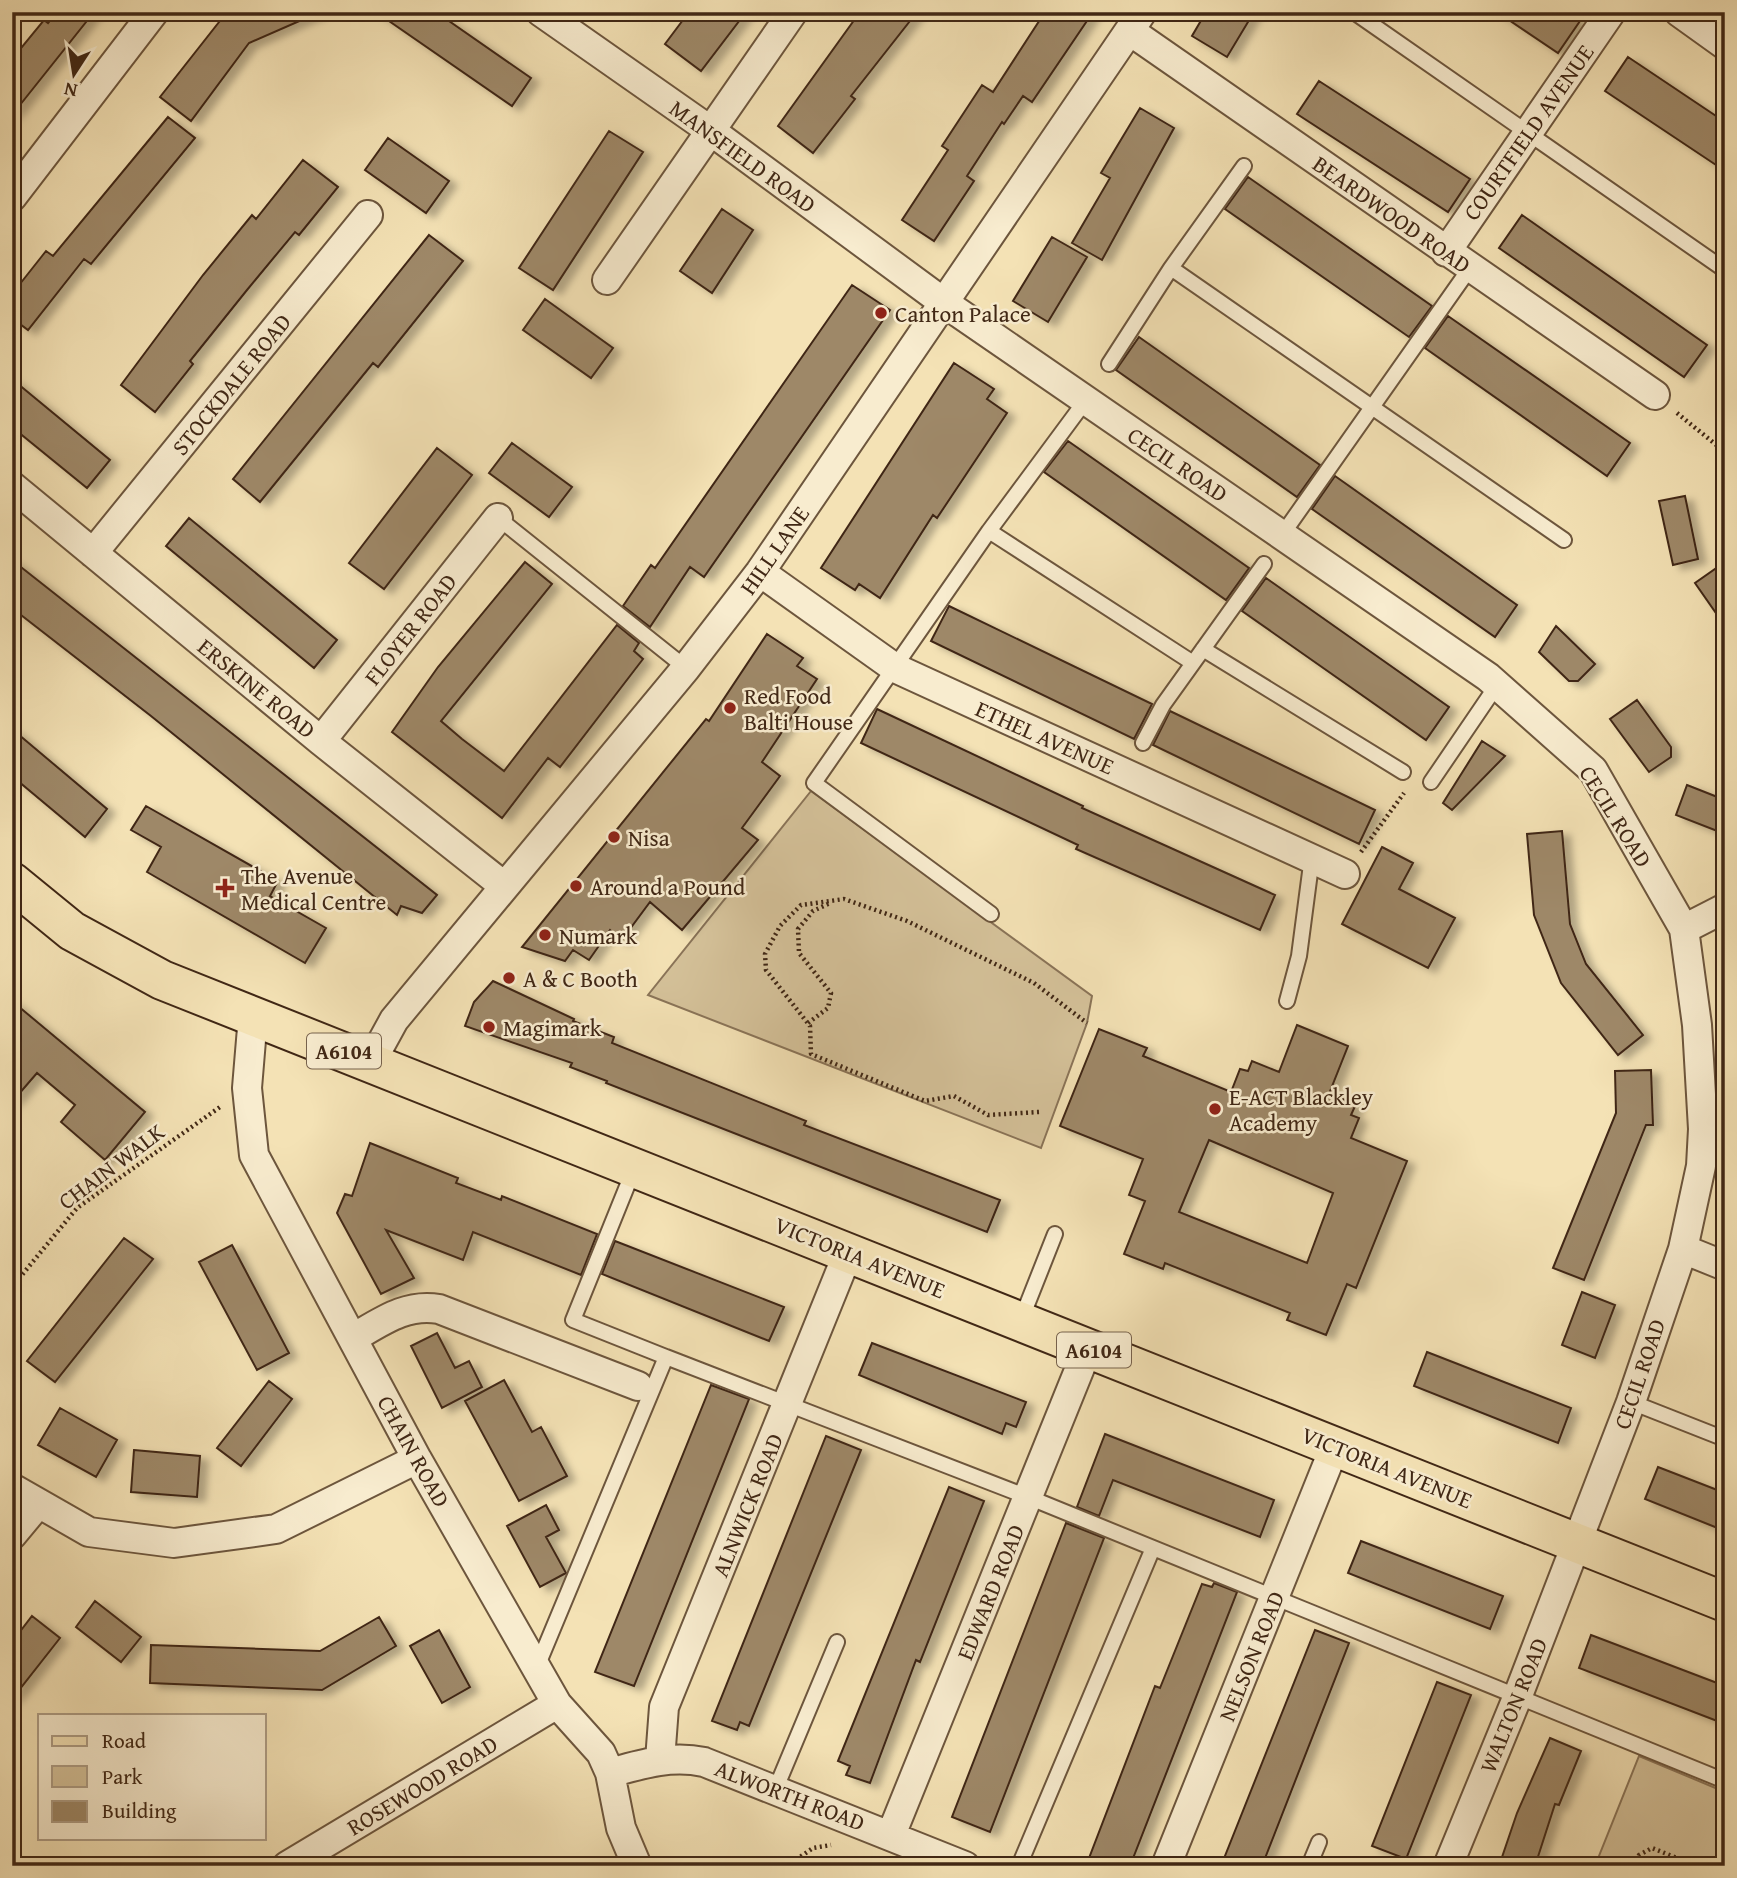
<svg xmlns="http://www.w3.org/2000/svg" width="1737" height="1878" font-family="'Gentium Book Plus',serif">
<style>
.green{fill:#d5c29a;stroke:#8a7458;stroke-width:2}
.building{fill:#9e8868;stroke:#402715;stroke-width:2;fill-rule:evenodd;filter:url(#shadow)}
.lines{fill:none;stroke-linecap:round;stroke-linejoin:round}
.service-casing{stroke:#6d563d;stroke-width:18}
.minor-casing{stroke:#6d563d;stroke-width:32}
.primary-casing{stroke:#402715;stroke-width:42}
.path{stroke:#402715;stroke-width:4.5;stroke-dasharray:2 3.5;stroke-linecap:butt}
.service{stroke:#f8eccf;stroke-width:14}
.minor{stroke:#f8eccf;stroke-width:28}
.primary{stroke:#f4e2b5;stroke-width:38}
.poi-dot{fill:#8f2418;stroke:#f8eccf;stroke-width:2.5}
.labels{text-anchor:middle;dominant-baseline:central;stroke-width:5;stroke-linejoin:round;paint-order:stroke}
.shield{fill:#f8eccf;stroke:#77624d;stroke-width:2}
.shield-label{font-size:21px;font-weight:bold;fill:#402715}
.street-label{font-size:23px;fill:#402715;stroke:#f8eccf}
.poi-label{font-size:23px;fill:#402715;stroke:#f8eccf;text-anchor:start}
</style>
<defs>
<filter id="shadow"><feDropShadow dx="8" dy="4.5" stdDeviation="3.5" flood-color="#0004"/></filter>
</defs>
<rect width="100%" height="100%" fill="#f4e2b5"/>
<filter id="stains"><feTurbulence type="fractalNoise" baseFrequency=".00286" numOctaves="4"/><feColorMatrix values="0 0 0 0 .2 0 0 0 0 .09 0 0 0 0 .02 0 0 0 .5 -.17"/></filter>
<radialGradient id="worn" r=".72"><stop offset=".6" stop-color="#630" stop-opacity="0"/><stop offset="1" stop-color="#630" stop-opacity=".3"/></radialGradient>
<path class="green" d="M811,791L1092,996L1087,1023L1041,1148L648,995Z
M1639,1756L1725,1792V1866H1595Z"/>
<path class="building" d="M57,12H94L12,115V59L44,20L48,23Z
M233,12H320L249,43L191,121L160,97L223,17Z
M376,12H436L531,78L512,106Z
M689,12H746L701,71L665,44Z
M860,12H917L851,96L855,99L813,153L778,126Z
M1045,12H1093L1032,102L1023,96L1004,124L1002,122L967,176L974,181L934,241L902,220L948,150L942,146L982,85L993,92Z
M1206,12H1254L1227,57L1192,36Z
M1497,12H1567L1580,21L1558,53Z
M1628,57L1725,122V171L1605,91Z
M1319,81L1470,179L1448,212L1297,114Z
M1140,108L1174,128L1102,260L1072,243L1110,178L1101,173Z
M168,117L195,138L91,264L84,259L28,330L12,318V294L46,251L53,256Z
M609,131L643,152L553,290L519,268Z
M388,138L449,181L426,213L365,170Z
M303,160L338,187L299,235L295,232L247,290L190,361L193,364L155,412L121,385L203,275L252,215L256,219Z
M1248,177L1432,306L1409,337L1225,209Z
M722,209L753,230L712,293L680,271Z
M1522,215L1707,345L1684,377L1499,248Z
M429,235L463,261L378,367L373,363L260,502L233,479Z
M1052,237L1087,257L1048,322L1013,301Z
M852,285L890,310L704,577L690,567L650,627L623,606L651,565L655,568Z
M545,299L613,348L591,378L523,330Z
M1448,316L1630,443L1607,476L1425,348Z
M1139,337L1320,465L1297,497L1116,370Z
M954,363L994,389L987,399L1007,413L937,518L933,515L880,598L859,584L855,590L821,568Z
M12,379L110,460L87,488L12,427Z
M1068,441L1249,568L1226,600L1044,472Z
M512,443L572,487L549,517L489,473Z
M437,448L472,475L384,589L349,563Z
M1335,476L1517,605L1495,637L1312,509Z
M1685,496L1698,559L1673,565L1659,501Z
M189,518L337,640L314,668L166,546Z
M12,560L437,895L422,913L401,906L397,915L151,716L12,608Z
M525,562L552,584L441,721L462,739L504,771L617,625L639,643L634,651L643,659L560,767L548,758L502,818L392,732L438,667Z
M1725,562V626L1695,583Z
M1266,578L1449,707L1426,740L1242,611Z
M949,606L1152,704L1134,739L931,641Z
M1556,626L1595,664L1578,681H1569L1539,652Z
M767,634L803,658L797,666L817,679L762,762L780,776L742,828L758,840L682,930L650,902L621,941L610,930L589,960L573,950L565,961L522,947L706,719L709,721Z
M1637,700L1671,747V757L1649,772L1610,719Z
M877,709L1083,806L1082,808L1275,895L1260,930L1076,849L1078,845L861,743Z
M1170,711L1375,810L1359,844L1153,745Z
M12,729L107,809L85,837L12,776Z
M1482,741L1505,756L1452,810L1443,803Z
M1687,785L1725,800V834L1676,815Z
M146,806L278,881L270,896L326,928L305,963L147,872L161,847L131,830Z
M1562,831L1570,924L1586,964L1643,1035L1618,1055L1561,983L1534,915L1527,834Z
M1382,847L1413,863L1399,889L1455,918L1428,968L1342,924Z
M493,981L574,1019L573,1021L614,1037L612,1043L806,1121L804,1125L1000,1200L987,1232L606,1083L607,1081L570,1067L572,1063L465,1026L474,1002Z
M12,1001L145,1112L105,1160L61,1122L75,1105L37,1073L12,1102Z
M1297,1025L1348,1046L1329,1094L1356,1104L1351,1115L1359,1118L1351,1138L1407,1161L1356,1288L1347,1284L1326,1335L1287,1320L1290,1313L1165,1263L1163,1269L1124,1254L1145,1201L1129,1195L1143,1159L1060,1126L1099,1029L1147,1048L1143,1056L1231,1092L1240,1069L1248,1071L1252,1061L1279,1072ZM1209,1140L1333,1193L1307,1263L1179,1212Z
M1651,1070L1653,1125H1646L1584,1280L1553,1268L1616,1113L1615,1071Z
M370,1143L458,1178L456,1183L501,1200L502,1196L597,1234L581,1275L473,1232L463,1260L386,1230L414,1278L381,1294L337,1213L345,1194L352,1196Z
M124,1238L153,1259L55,1382L27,1361Z
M615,1241L784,1307L769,1341L602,1274Z
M232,1245L289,1353L257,1370L199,1262Z
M1582,1292L1615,1305L1595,1358L1562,1345Z
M437,1333L455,1368L469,1361L482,1387L442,1408L411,1346Z
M872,1343L1026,1402L1016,1427L1006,1423L1002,1434L859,1375Z
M1427,1352L1571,1408L1558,1443L1414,1386Z
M504,1380L532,1432L541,1427L567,1476L519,1501L465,1401Z
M269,1381L292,1399L241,1466L217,1448Z
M711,1385L749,1399L634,1686L595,1672Z
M60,1408L117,1440L96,1477L38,1445Z
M1105,1434L1274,1500L1260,1537L1113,1480L1099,1516L1077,1507Z
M826,1436L861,1450L749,1726L740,1722L737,1730L712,1721Z
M134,1450L200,1456L197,1497L131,1492Z
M1658,1467L1725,1493V1531L1645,1499Z
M949,1487L984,1501L920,1662L916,1660L870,1783L846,1775L850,1766L838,1761Z
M546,1505L559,1530L546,1537L566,1573L540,1587L507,1526Z
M1066,1523L1104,1538L990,1832L952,1817Z
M1361,1541L1503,1596L1490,1629L1348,1573Z
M1214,1583L1237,1592L1130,1866H1086L1155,1686L1160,1688L1202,1584L1212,1587Z
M95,1601L141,1637L121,1662L76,1627Z
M32,1616L60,1638L12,1699V1642Z
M379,1617L396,1646L322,1690L150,1683L151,1645L320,1651Z
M439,1630L470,1687L442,1703L410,1646Z
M1315,1630L1349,1643L1262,1866H1221Z
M1591,1635L1725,1686V1724L1579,1668Z
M1437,1682L1471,1695L1406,1859L1372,1846Z
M1550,1738L1581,1751L1559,1805L1555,1804L1535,1866H1499L1517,1813Z"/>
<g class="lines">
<defs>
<path id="service" d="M1354,12L1725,270
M1171,268L1564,540
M1109,364L1171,268L1244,166
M498,518L686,668
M989,531L1193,663
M1282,535L1470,268
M1203,649L1403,772
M1143,743L1163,705L1264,564
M1431,782L1497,685
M991,914L814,783L989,531L1086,400
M1287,1001L1299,956L1312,857
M1021,1320L1055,1234
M666,1357L1028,1497L1725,1781
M1631,1402L1725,1439
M537,1667L666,1357L573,1320L634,1169
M776,1788L837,1642
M1019,1866L1153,1548
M1309,1866L1319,1842"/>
<path id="minor" d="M541,12L711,131L943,302L1488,677L1593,770L1684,929L1697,1025L1703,1129L1701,1166L1683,1249L1631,1402L1517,1698L1448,1866
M1679,12L1725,45
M1130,31L1655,395
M12,197L154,12
M1446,252L1611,12
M607,280L793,12
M12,486L321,741L504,886
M93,553L368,215
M760,572L895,668L1345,874
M321,741L498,518
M1684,929L1725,908
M253,1016L247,1088L254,1155L417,1459L557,1704L601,1753L610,1773L621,1828L637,1866
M371,1062L394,1020L686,668L760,572L1142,12
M1683,1249L1725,1266
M353,1338C381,1322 406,1303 439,1309L638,1386
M12,1488L89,1532L174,1543L276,1529L417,1459
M12,1535L37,1505
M660,1760L664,1707L848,1253
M610,1773C642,1764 671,1755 704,1762L965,1866
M891,1835L1088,1348
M287,1866L557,1704
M1166,1866L1335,1446"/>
<path id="primary" d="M12,882L72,931L162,980L1725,1602"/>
</defs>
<use href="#service" class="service-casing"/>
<use href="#minor" class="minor-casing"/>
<use href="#primary" class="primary-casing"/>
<path class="path" d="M1677,413L1725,452
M1361,852L1404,793
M808,1023L828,1008L831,993L799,953L798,929L813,911L830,903
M1039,1112L988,1115L954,1096L925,1101L811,1054L810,1026L766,970L765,954L780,926L801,905L844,899L907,921L1034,983L1087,1023
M12,1287L77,1208L220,1107
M787,1866L813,1848L831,1845
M1635,1866L1639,1855L1652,1848L1697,1866"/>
<use href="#service" class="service"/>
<use href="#minor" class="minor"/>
<use href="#primary" class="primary"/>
</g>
<g class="poi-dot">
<circle cx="881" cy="313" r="7"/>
<circle cx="730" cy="708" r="7"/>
<circle cx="614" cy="837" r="7"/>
<circle cx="576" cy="886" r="7"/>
<path d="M221.5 877.5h7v7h7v7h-7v7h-7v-7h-7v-7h7z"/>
<circle cx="545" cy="935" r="7"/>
<circle cx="509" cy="978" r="7"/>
<circle cx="489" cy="1027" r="7"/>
<circle cx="1215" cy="1109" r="7"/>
</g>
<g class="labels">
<g class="shield">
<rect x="307" y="1033.5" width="74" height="35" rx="5"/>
<rect x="1057" y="1332.5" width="74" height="35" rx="5"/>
</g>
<g class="shield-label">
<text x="344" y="1051">A6104</text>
<text x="1094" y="1350">A6104</text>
</g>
<g class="street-label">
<text transform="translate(1528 132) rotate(-55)">COURTFIELD AVENUE</text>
<text transform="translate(743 156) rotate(36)">MANSFIELD ROAD</text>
<text transform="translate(1392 214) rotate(35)">BEARDWOOD ROAD</text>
<text transform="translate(231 384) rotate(-51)">STOCKDALE ROAD</text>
<text transform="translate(1178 464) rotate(34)">CECIL ROAD</text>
<text transform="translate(774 550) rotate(-55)">HILL LANE</text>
<text transform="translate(410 629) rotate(-52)">FLOYER ROAD</text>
<text transform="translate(257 688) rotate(39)">ERSKINE ROAD</text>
<text transform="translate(1045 737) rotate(24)">ETHEL AVENUE</text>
<text transform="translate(1616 816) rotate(58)">CECIL ROAD</text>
<text transform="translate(111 1166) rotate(-37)">CHAIN WALK</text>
<text transform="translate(860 1257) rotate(22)">VICTORIA AVENUE</text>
<text transform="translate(1639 1374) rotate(-71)">CECIL ROAD</text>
<text transform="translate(414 1451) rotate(61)">CHAIN ROAD</text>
<text transform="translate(1387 1467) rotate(22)">VICTORIA AVENUE</text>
<text transform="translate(747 1505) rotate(-68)">ALNWICK ROAD</text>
<text transform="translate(990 1592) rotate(-68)">EDWARD ROAD</text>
<text transform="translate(1251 1656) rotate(-68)">NELSON ROAD</text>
<text transform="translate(1513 1705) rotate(-68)">WALTON ROAD</text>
<text transform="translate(422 1785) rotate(-31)">ROSEWOOD ROAD</text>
<text transform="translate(790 1795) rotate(21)">ALWORTH ROAD</text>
</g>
<g class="poi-label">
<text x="895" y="313">Canton Palace</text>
<text x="744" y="695">Red Food<tspan x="744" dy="26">Balti House</tspan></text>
<text x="628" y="837">Nisa</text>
<text x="241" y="875">The Avenue<tspan x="241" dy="26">Medical Centre</tspan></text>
<text x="590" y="886">Around a Pound</text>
<text x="559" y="935">Numark</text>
<text x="523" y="978">A &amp; C Booth</text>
<text x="503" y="1027">Magimark</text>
<text x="1229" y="1096">E-ACT Blackley<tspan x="1229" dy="26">Academy</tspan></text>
</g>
</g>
<rect width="1737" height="1878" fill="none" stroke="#f4e2b5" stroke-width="42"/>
<rect x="14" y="14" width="1709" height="1850" fill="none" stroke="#402715" stroke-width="3.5"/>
<rect x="21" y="21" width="1695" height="1836" fill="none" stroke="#402715" stroke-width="2"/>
<rect x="38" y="1714" width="228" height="126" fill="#f8eccf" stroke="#ae9d85" stroke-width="2"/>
<rect x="52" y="1736" width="35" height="10" fill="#f4e2b5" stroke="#ae9d85" stroke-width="2"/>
<text x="102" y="1748" font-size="21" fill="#402715">Road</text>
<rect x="52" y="1766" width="35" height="21" fill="#d5c29a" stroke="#ae9d85" stroke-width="2"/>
<text x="102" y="1784" font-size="21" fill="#402715">Park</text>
<rect x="52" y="1801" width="35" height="21" fill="#9e8868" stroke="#ae9d85" stroke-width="2"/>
<text x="102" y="1818" font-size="21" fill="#402715">Building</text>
<g transform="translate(74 74) rotate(192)" stroke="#f8eccf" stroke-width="5" paint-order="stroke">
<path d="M0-5L12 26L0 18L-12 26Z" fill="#402715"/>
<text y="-10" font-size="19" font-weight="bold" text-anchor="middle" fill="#402715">N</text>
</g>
<rect width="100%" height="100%" filter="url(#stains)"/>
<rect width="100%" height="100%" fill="url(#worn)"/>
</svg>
